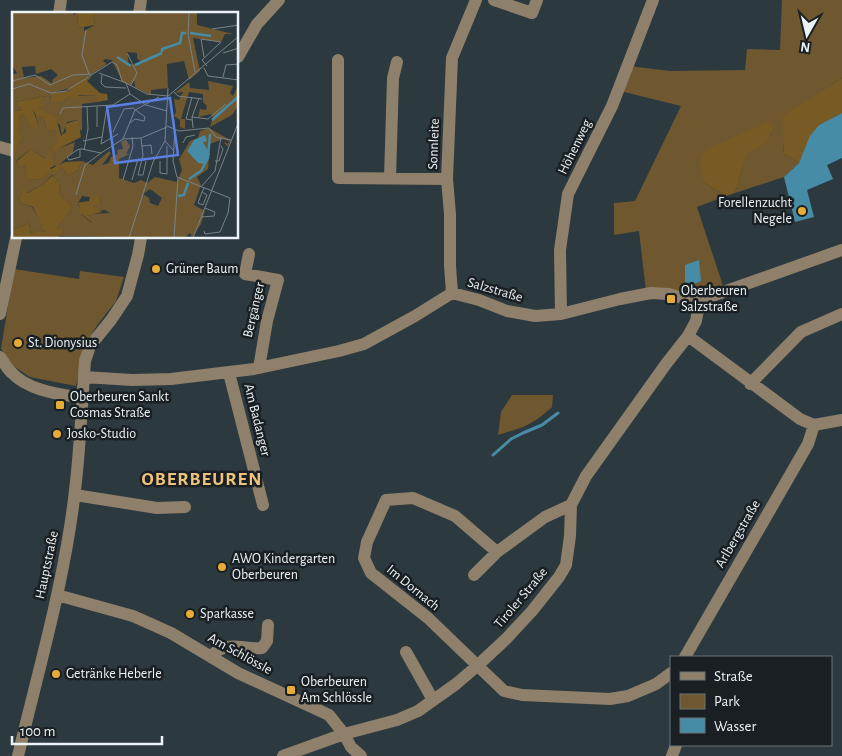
<svg xmlns="http://www.w3.org/2000/svg" width="842" height="756" font-family="'Alegreya Sans',sans-serif">
<style>
.green{fill:#6f582f}
.forest{fill:#785a24}
.water{fill:#468ca6}
.lines{fill:none;stroke-linecap:round;stroke-linejoin:round}
.stream{stroke:#468ca6;stroke-width:3}
.minor{stroke:#8e806a;stroke-width:12}
.poi-dot{fill:#e7ac37;stroke:#191f22;stroke-width:2}
.labels{text-anchor:middle;dominant-baseline:central;stroke-width:5;stroke-linejoin:round;paint-order:stroke}
.street-label{font-size:14px;fill:#ebf3f7;stroke:#191f22}
.poi-label{font-size:14px;fill:#ebf3f7;stroke:#191f22;text-anchor:start}
.district-label{font-size:19px;font-weight:bold;letter-spacing:1px;fill:#ecc27c;stroke:#191f22}
.inset-river{fill:none;stroke:#468ca6;stroke-width:2.5}
.inset-road{fill:none;stroke:#788389;stroke-width:1}
.view{fill:#5b80e1;fill-opacity:0.15;stroke:#5b80e1;stroke-width:2.5}
.inset-edge{fill:none;stroke:#ebf3f7;stroke-width:2.5}
</style>
<rect width="100%" height="100%" fill="#2c393f"/>
<path class="green" d="M782,0H842V78L783,116C784,129 782,141 784,154L799,163L784,177L735,193L747,153L768,140L772,133L703,182L726,196L697,207L724,289L695,299L646,291L639,231L614,235V203L635,201L681,106L620,91L629,66L670,71L745,70L747,49L780,50Z
M14,269L79,279L80,271L124,277L116,301L98,324L84,346L76,386L30,377L13,366L1,349Z
M512,395H553L552,407C531,426 524,427 498,435L501,412Z"/>
<path class="forest" d="M842,78V113L819,125L799,163L784,154C782,141 784,129 782,116Z
M770,121L774,127L768,141L747,154L735,193L726,196L703,182L700,162L706,149Z"/>
<path class="water" d="M842,113V158L827,165L833,179L807,190L814,217L795,222L784,177L799,163L810,136L819,125Z
M699,260L701,281L685,288V265Z"/>
<g class="lines">
<path class="stream" d="M493,455L511,439L523,433L542,425L558,413"/>
<path class="minor" d="M494,0L532,13L537,0
M59,14L61,0
M139,14L141,0
M238,57L257,24L279,0
M338,60V178L447,179
M0,147L14,151
M390,178L393,78L397,62
M249,254L245,274L278,280L267,321L259,368
M452,293L450,266V214L447,179L452,58L476,0
M0,314L16,238
M561,314L560,250L568,194L612,106L653,0
M688,336L800,419L814,425L842,420
M0,357C4,362 7,369 12,373C29,391 59,394 82,398
M229,373L263,505
M84,377L132,380L171,379L254,369L339,351L364,344L415,316L452,293L479,300L507,311L535,316L561,314L620,299L651,293L669,294L695,302L842,250
M750,384L801,332L842,314
M75,495L157,508L185,507
M571,505L545,517L497,552L455,516L413,498L386,500L367,542L364,558L371,573L428,618L504,691L522,695L610,699L628,696L656,684L671,673
M474,575L497,552
M57,595L133,616L171,633L238,673L329,715L344,734L351,747L361,756
M406,652L433,700
M211,656C229,639 241,650 262,648L267,641L268,625
M685,657L808,444L814,425
M18,756C36,680 58,604 70,527C79,472 81,416 85,361L90,346L111,320L127,296L138,255L141,238
M283,756L344,734L397,720L418,711L456,684L477,666L506,639L532,611L559,577L566,565L570,536L571,505L586,476L666,364L688,336L696,321L698,310L695,302
M672,756L676,745"/>
</g>
<g class="poi-dot">
<circle cx="802" cy="211" r="5"/>
<circle cx="156" cy="269" r="5"/>
<rect x="666" y="294" width="10" height="10" rx="2.5"/>
<circle cx="18" cy="343" r="5"/>
<rect x="55" y="400" width="10" height="10" rx="2.5"/>
<circle cx="57" cy="434" r="5"/>
<circle cx="222" cy="567" r="5"/>
<circle cx="190" cy="614" r="5"/>
<circle cx="56" cy="674" r="5"/>
<rect x="286" y="685" width="10" height="10" rx="2.5"/>
</g>
<g class="labels">
<g class="street-label">
<text transform="translate(434 144) rotate(-88)">Sonnleite</text>
<text transform="translate(575 147) rotate(-64)">Höhenweg</text>
<text transform="translate(495 290) rotate(16)">Salzstraße</text>
<text transform="translate(254 310) rotate(-77)">Bergänger</text>
<text transform="translate(257 420) rotate(76)">Am Badanger</text>
<text transform="translate(738 534) rotate(-60)">Arlbergstraße</text>
<text transform="translate(47 565) rotate(-78)">Hauptstraße</text>
<text transform="translate(413 588) rotate(39)">Im Dornach</text>
<text transform="translate(521 598) rotate(-50)">Tiroler Straße</text>
<text transform="translate(240 654) rotate(29)">Am Schlössle</text>
</g>
<g class="poi-label">
<text x="792" y="203" text-anchor="end">Forellenzucht<tspan x="792" dy="16">Negele</tspan></text>
<text x="166" y="269">Grüner Baum</text>
<text x="681" y="291">Oberbeuren<tspan x="681" dy="16">Salzstraße</tspan></text>
<text x="28" y="343">St. Dionysius</text>
<text x="70" y="397">Oberbeuren Sankt<tspan x="70" dy="16">Cosmas Straße</tspan></text>
<text x="67" y="434">Josko-Studio</text>
<text x="232" y="559">AWO Kindergarten<tspan x="232" dy="16">Oberbeuren</tspan></text>
<text x="200" y="614">Sparkasse</text>
<text x="66" y="674">Getränke Heberle</text>
<text x="301" y="682">Oberbeuren<tspan x="301" dy="16">Am Schlössle</tspan></text>
</g>
<g class="district-label">
<text x="202" y="479">OBERBEUREN</text>
</g>
</g>
<g transform="translate(12 12)">
<rect width="226" height="226" fill="#2c393f"/>
<path d="M0,0H61L62,3L66,0L65,16L72,15V19L83,13L81,1L74,0H185V13L221,22H213L209,30L181,26L188,59L177,68L172,49L155,52L156,76L139,78V83L123,75L122,68L119,73L110,69L100,48L93,47L91,49L95,52L59,76L39,81L38,88L49,91L58,84L85,83L86,90L70,92V118L66,119L65,108L55,110L50,124L48,113L26,96L27,89L34,84L3,90L10,98L0,99V63L5,61L0,53ZM115,40L125,41V46L130,51L117,53ZM23,54L24,62L39,57L46,63L40,68L41,72L29,64L12,66L10,55ZM196,69L221,74L218,81L221,84L226,74V94L220,103L198,115L201,105L199,102L186,105L188,97L194,98L195,94L191,90V82L177,80L169,107H173V117L168,115V108L162,104L164,100L162,87L167,88L171,80L163,81L177,70L178,76L197,78ZM22,98L26,106L31,105L35,117H45L48,136L63,130L61,140L45,155L19,137L5,148L7,157L13,153L16,167L26,168L40,158L42,161L30,173L6,185L8,191L20,195L32,215L33,220L25,218L19,222L17,211L0,218V152L5,149L0,144L8,104L13,103L27,115ZM197,116L218,128L216,135L211,129L216,132L217,129L211,127L198,132L196,157L185,165L189,173L182,193L193,199L194,194L189,212L180,225L178,221L172,226L46,224L52,223L51,218L45,216L61,196L47,181L48,171H43L47,167L41,165L50,155L56,164L66,158L70,149L81,153L97,139L99,141L90,153L97,151L99,145L106,142L105,138L111,137L109,129L114,128L118,134L114,142H118L107,147V166L122,171L129,168L135,171L143,165L165,170L170,158L167,147L178,129L186,126L188,119ZM193,123L191,130L194,136L186,151L175,139L182,129ZM138,177L150,186L146,194L138,191L137,186L131,182ZM86,183L89,191L81,194L84,199L93,198L98,201L77,202L80,211L70,203L66,191L70,184L84,186Z" fill="#6f582f" fill-rule="evenodd"/>
<path d="M66,0L81,1L83,13L65,16ZM80,64L75,69L88,81L95,82L96,88L86,90L84,83H67L64,87L58,84L49,91L38,89L39,81L56,79L64,71ZM34,84L27,90L32,93L26,96L44,106L49,124L54,120L53,112L66,108L69,125L42,139L40,135L45,131V117H35L31,105L26,106L21,98L27,115L21,118L13,103L8,104L6,120L10,124L0,144L5,149L19,137L33,147L39,137L42,154L38,156L39,157L53,150L70,149L66,158L56,164L50,155L41,165L47,167L43,171H48L47,181L61,196L45,216L51,217L52,223L46,224L50,226H0V218L17,211L19,222L25,218L33,220L21,195L8,191L6,185L10,183V176L15,181L30,173L41,163V158L26,168L15,167L13,153L7,157L5,149L0,152V99L10,98L3,90ZM86,182L89,192L81,194L90,200L77,203L81,211L68,201L67,192L64,191L77,189L78,185H84Z" fill="#785a24"/>
<path d="M193,123L195,129L191,130L198,142L192,152L186,151L175,139L182,128Z" fill="#468ca6"/>
<path class="inset-river" d="M178,21L199,24M150,40V37L168,31L170,21H174M105,45L119,54M123,53L150,41M200,108L227,84M177,167L189,159L196,146L198,122M166,184L172,183L176,171"/>
<path class="inset-road" d="M177,0L176,22L183,60M200,17L227,13M74,18L70,43L77,62M115,41L125,61L119,73M211,41L227,36M192,45L189,27L209,30L190,48L195,54M192,56L196,64L227,68M87,61L114,71L118,82L134,93L155,99M90,63L89,71L93,75L114,76M211,65L214,53L227,52M0,69L23,63L38,73L61,63L79,62M156,76L153,129L161,138M0,77L17,72L39,81L54,79L100,50L105,53L110,69L135,82L156,84L227,24M162,80L166,84L190,87M180,85L174,107L180,108M95,94L89,132L106,122M48,102L51,96L101,93L118,82M180,105L187,86M155,114L167,119L197,116L204,125L219,128M85,115V95M181,116L180,105L196,107L214,92M163,117L161,149L165,165L218,186L216,201L208,220L193,222L192,219M101,120L112,97L121,96L133,105L132,109L123,107L118,111M129,126L131,143L126,163H131L134,149M111,127L123,98L147,85M71,129L90,125M171,131L174,125L183,123M130,134L139,133L140,142M68,137V145L57,148L55,145L65,138L68,137H70L89,141L111,127L129,126L155,115M72,138L76,117L75,95M148,149V161L155,162V134M203,149H207L211,137L209,134M111,168L121,134L120,125M120,168L126,147L132,148M189,175L203,159L209,126M190,180L195,183L191,193L186,191L190,180L192,176M64,183L73,153L89,141M190,205L202,204L203,200L193,196M117,226L141,150L153,129M162,226L166,165M181,226L227,109"/>
<path class="view" d="M158,86L166,143L103,151L95,95Z"/>
<rect width="226" height="226" class="inset-edge"/>
</g>
<rect x="670" y="656" width="162" height="90" fill="#191f22" stroke="#6d7477"/>
<rect x="680" y="672" width="25" height="8" fill="#8e806a" stroke="#6d7477"/>
<text x="714" y="681" font-size="15" fill="#ebf3f7">Straße</text>
<rect x="680" y="694" width="25" height="15" fill="#6f582f" stroke="#6d7477"/>
<text x="714" y="706" font-size="15" fill="#ebf3f7">Park</text>
<rect x="680" y="718" width="25" height="15" fill="#468ca6" stroke="#6d7477"/>
<text x="714" y="731" font-size="15" fill="#ebf3f7">Wasser</text>
<g transform="translate(807 35) rotate(188)" stroke="#191f22" stroke-width="4" paint-order="stroke">
<path d="M0-4L9 19L0 12L-9 19Z" fill="#ebf3f7"/>
<text y="-8" font-size="14" font-weight="bold" text-anchor="middle" fill="#ebf3f7">N</text>
</g>
<path d="M12 736v8h150v-8" fill="none" stroke="#ebf3f7" stroke-width="2.5"/>
<text x="20" y="736" font-size="15" fill="#ebf3f7" stroke="#191f22" stroke-width="4" paint-order="stroke">100 m</text>
</svg>
